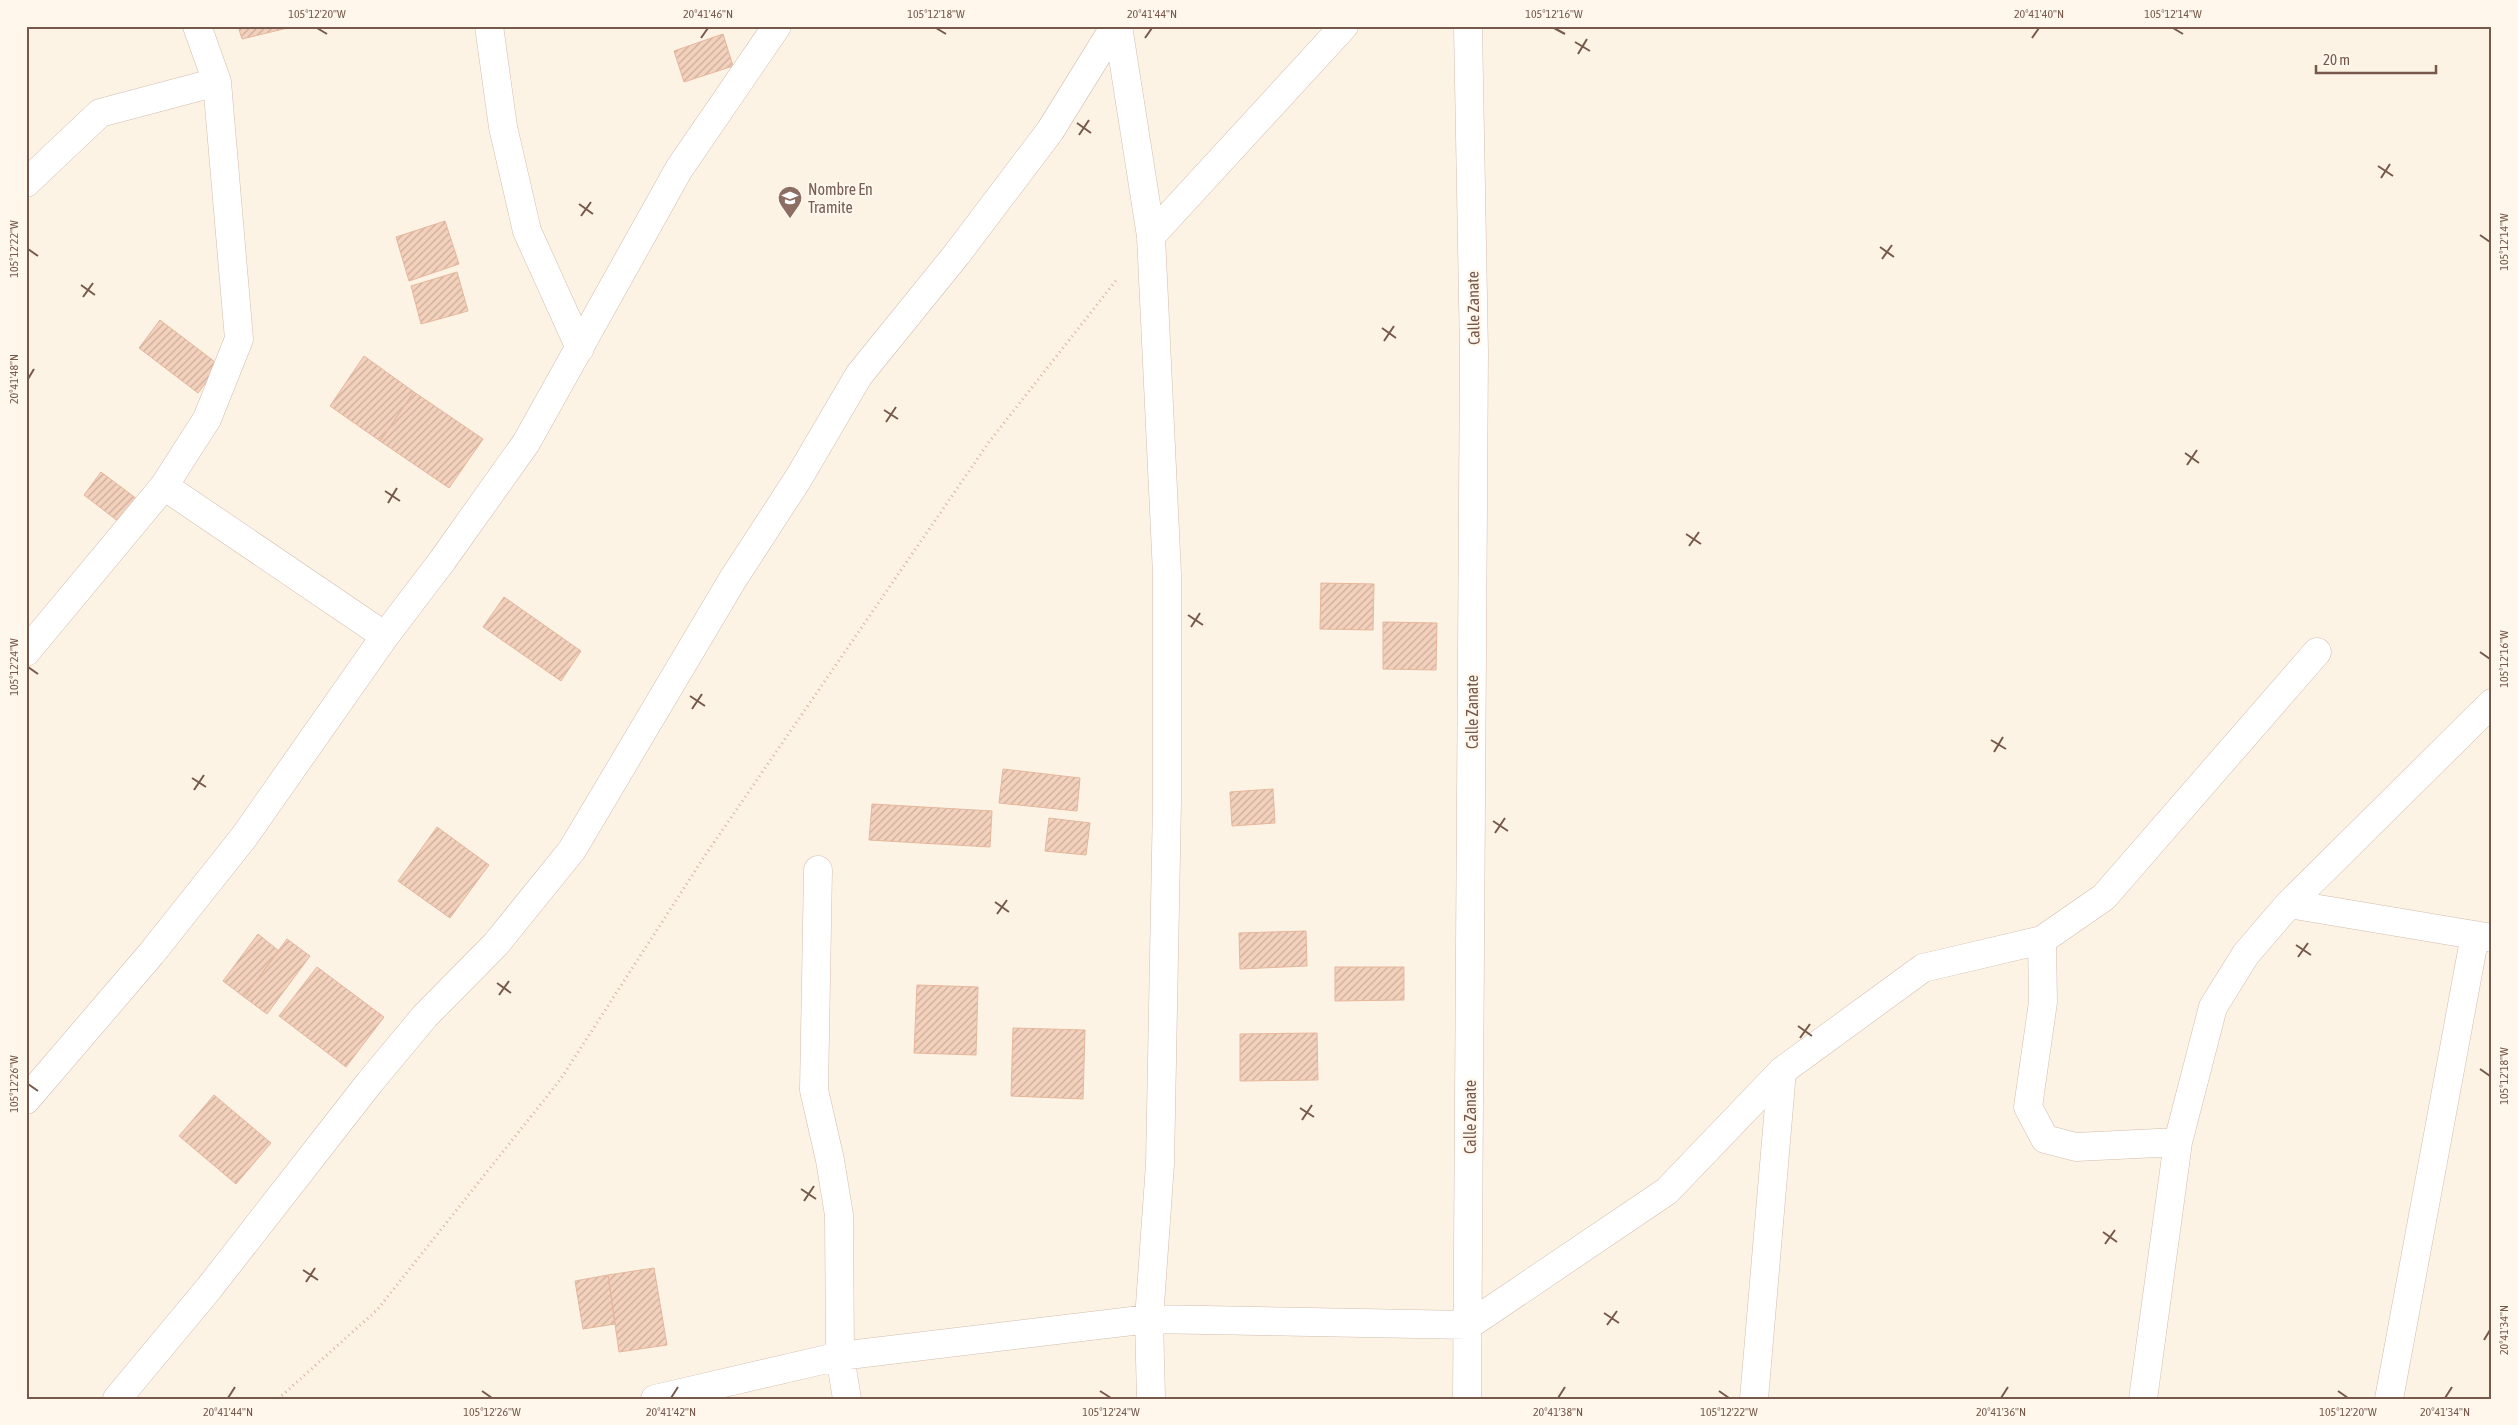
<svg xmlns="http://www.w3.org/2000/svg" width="2518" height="1425" font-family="'Asap Condensed',sans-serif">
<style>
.building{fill:url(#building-hatch);stroke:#e6b79c}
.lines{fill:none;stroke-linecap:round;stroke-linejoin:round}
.minor-casing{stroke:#d1bdae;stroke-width:29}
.path{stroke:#d8b49f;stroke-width:3;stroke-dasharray:1 4;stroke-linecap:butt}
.minor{stroke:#fff;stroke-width:28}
.ticks{fill:none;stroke:#76594a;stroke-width:2}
.labels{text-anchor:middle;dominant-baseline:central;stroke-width:4.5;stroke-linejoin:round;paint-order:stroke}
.education-label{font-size:16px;fill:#785e54;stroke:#fff7ec;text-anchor:start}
.street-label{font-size:16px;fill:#76594a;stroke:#fff7ec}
.neatline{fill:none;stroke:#76594a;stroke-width:2}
.ticks-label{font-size:12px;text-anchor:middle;fill:#76594a}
</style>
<defs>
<pattern id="building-hatch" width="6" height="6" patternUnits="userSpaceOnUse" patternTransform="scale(1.25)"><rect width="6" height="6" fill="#f3d1bc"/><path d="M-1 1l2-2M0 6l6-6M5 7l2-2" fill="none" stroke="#c9ad9b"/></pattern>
</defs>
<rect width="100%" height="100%" fill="#fdf3e5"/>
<path class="building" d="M238,26H296L242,39Z
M723,34L733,66L684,82L674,51Z
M445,221L459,264L409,281L396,237Z
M457,272L468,311L421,324L411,286Z
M160,320L219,365L198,393L139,348Z
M364,356L414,392L380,441L330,406Z
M414,392L483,439L449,488L380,441Z
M101,472L137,499L119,522L84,495Z
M1321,583L1374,584L1373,630L1320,629Z
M504,597L581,651L561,681L483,627Z
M1383,622L1437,623L1436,670L1383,669Z
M1003,769L1080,778L1077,811L999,803Z
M1273,789L1275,823L1232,826L1230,792Z
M872,804L992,811L990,847L869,840Z
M1049,818L1090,823L1086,855L1045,851Z
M437,827L489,865L450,918L398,881Z
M1306,931L1307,966L1240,969L1239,933Z
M258,934L279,951L244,997L223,981Z
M287,939L310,956L267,1014L244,997Z
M317,967L384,1017L346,1067L279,1016Z
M1335,967H1404V1000L1335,1001Z
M917,985L978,987L976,1055L914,1053Z
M1013,1028L1085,1030L1083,1099L1011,1096Z
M1317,1033L1318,1080L1240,1081V1034Z
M214,1095L271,1143L236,1184L179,1136Z
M654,1268L667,1345L619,1352L608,1275Z
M608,1275L615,1324L583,1329L575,1281Z"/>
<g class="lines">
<defs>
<path id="minor" d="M489,26L503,127L527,231L580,348
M1118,26L1151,236L1167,574V802L1160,1164L1149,1319L1151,1399
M26,183L100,113L217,82
M1151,236L1344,26
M164,486L385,636
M26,652L164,486L207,419L239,339L217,82L197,26
M818,870L814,1090L830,1160L839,1215L840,1356L847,1399
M2289,904L2492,938
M2042,940L2043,1002L2028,1107L2045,1139L2076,1147L2178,1142
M26,1100L151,954L244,837L385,636L442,561L526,443L679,169L777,26
M117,1399L210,1287L370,1082L425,1016L496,944L572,850L733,579L798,479L859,375L957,254L1050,131L1115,26
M655,1399L840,1356L1149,1319L1469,1325L1667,1191L1782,1071L1923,968L2042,940L2104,897L2317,652
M1467,1399L1474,353L1468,26
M1754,1399L1782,1071
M2143,1399L2178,1142L2213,1007L2246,954L2289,904L2492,703
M2389,1399L2475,935"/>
</defs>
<use href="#minor" class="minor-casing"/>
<path class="path" d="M278,1399L377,1310L560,1080L706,854L989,442L1118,278"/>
<use href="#minor" class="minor"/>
</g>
<path class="ticks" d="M317,28L327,34M936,28L946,34M1554,28L1565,34M2173,28L2183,34M701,38L708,28M1145,38L1152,28M2032,38L2039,28M1575,42L1590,51M1578,54L1587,39M1077,123L1091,133M1079,135L1089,120M2378,166L2393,176M2381,178L2390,164M579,204L593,214M581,216L591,202M2480,235L2490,242M1880,247L1894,257M28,249L38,256M1882,259L1892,245M81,285L95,295M83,297L93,283M1382,328L1396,338M1384,341L1394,326M28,379L34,369M884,410L898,419M886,422L896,407M2185,453L2199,463M2187,465L2197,450M385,491L400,501M388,503L397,488M1686,534L1701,544M1689,546L1699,532M1188,615L1203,625M1191,627L1200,613M2480,652L2490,659M28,667L38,674M690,696L705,706M692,709L702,694M1991,740L2006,749M1994,752L2003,737M192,778L206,787M194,790L204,775M1493,821L1508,831M1495,833L1505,818M995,902L1009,912M997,914L1007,900M2296,945L2311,955M2298,957L2308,943M497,983L511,993M499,995L509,981M1798,1026L1812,1036M1800,1038L1810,1024M2480,1069L2490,1076M28,1084L38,1091M1300,1108L1314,1117M1302,1120L1312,1105M801,1189L816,1199M804,1201L814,1186M2103,1232L2117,1242M2105,1244L2115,1230M303,1270L318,1280M306,1282L315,1268M1604,1313L1619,1323M1607,1325L1617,1311M2484,1340L2490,1330M482,1391L492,1398M1100,1391L1111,1398M1719,1391L1729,1398M2338,1391L2348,1398M228,1398L235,1387M671,1398L678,1387M1558,1398L1565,1387M2001,1398L2008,1387M2445,1398L2452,1387"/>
<defs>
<symbol id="school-pin" viewBox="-11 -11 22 30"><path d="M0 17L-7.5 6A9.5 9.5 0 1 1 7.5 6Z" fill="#8d6e63" stroke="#fff7ec"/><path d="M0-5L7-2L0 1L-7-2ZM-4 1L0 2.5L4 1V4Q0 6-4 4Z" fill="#fff"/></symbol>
</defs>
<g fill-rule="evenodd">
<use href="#school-pin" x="776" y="184" width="28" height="38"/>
</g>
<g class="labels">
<g class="education-label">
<text x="808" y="189">Nombre En<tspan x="808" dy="18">Tramite</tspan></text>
</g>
<g class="street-label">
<text transform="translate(1473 308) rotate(-91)">Calle Zanate</text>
<text transform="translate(1472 712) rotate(-90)">Calle Zanate</text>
<text transform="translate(1470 1117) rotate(-90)">Calle Zanate</text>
</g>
</g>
<rect width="2518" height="1425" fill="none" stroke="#fff7ec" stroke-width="55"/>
<path d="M2316 65v8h120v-8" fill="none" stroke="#76594a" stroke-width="2.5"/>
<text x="2323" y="65" font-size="15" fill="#76594a" stroke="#fff7ec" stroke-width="4" paint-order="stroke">20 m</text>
<rect x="28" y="28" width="2462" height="1370" class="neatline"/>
<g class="ticks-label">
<text x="317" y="18">105°12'20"W</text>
<text x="708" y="18">20°41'46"N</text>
<text x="936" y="18">105°12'18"W</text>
<text x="1152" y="18">20°41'44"N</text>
<text x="1554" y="18">105°12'16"W</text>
<text x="2039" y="18">20°41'40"N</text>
<text x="2173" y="18">105°12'14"W</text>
<text transform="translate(2504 242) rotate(-90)" y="4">105°12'14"W</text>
<text transform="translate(14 249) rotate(-90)" y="4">105°12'22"W</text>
<text transform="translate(14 379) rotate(-90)" y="4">20°41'48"N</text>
<text transform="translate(2504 659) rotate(-90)" y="4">105°12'16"W</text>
<text transform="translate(14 667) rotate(-90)" y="4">105°12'24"W</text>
<text transform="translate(2504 1076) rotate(-90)" y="4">105°12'18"W</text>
<text transform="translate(14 1084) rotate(-90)" y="4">105°12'26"W</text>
<text transform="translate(2504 1330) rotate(-90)" y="4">20°41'34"N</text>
<text x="228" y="1416">20°41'44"N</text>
<text x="492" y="1416">105°12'26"W</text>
<text x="671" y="1416">20°41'42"N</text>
<text x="1111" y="1416">105°12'24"W</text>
<text x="1558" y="1416">20°41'38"N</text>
<text x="1729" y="1416">105°12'22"W</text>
<text x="2001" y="1416">20°41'36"N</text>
<text x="2348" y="1416">105°12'20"W</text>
<text x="2445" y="1416">20°41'34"N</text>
</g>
</svg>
